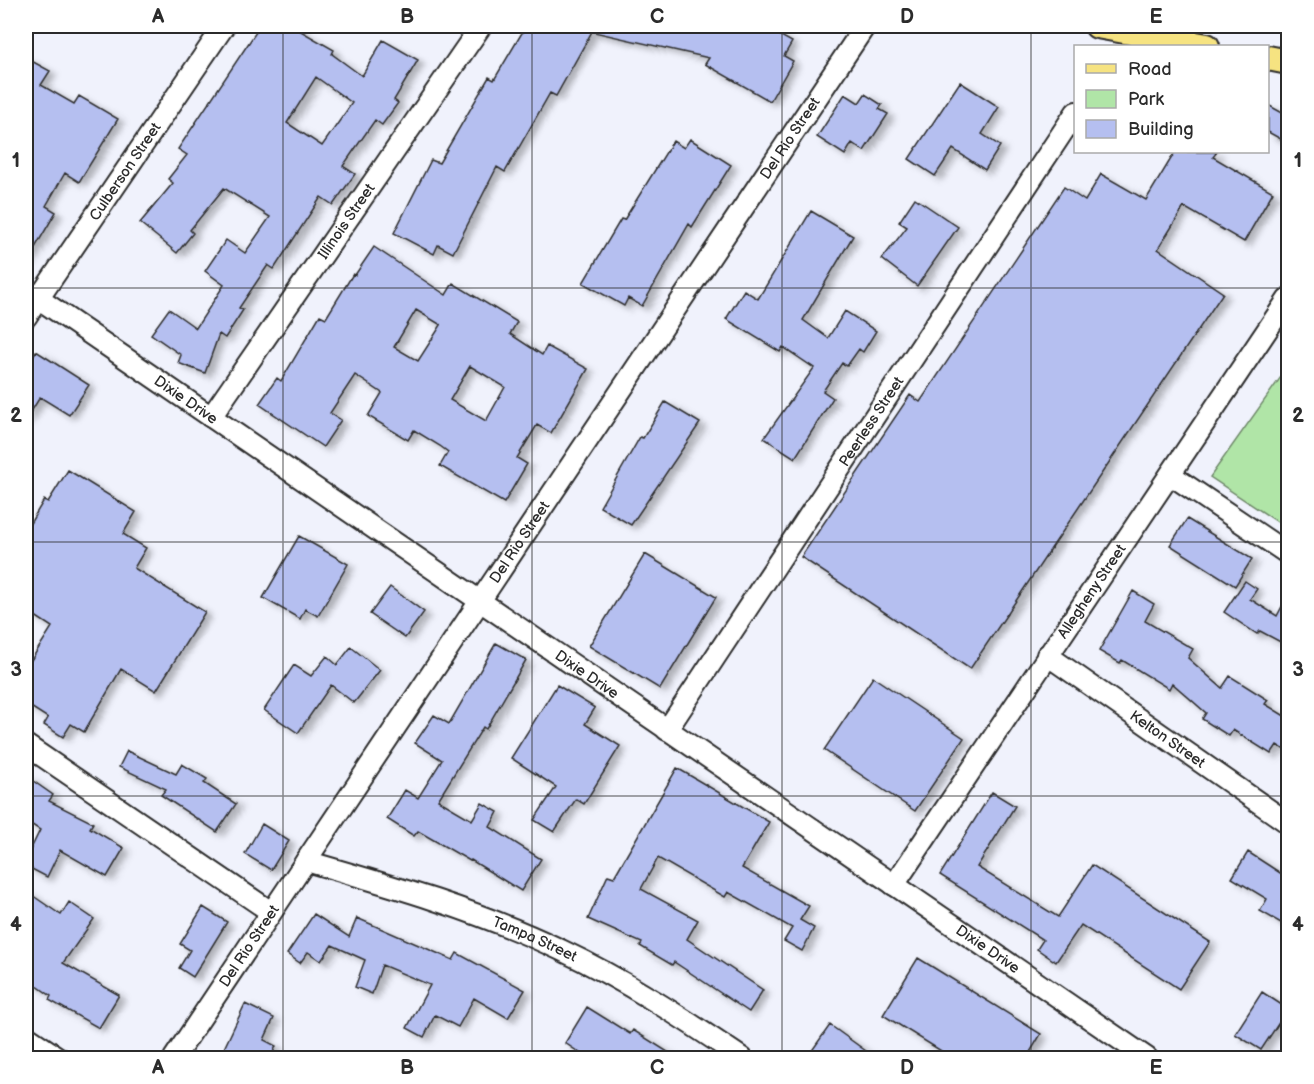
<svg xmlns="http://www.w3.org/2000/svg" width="1314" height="1084" font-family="'Balsamiq Sans',sans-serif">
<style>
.green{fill:#b0e5a7;stroke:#6e8869;stroke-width:1.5}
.building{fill:#b5bff0;stroke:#2b2b2b;stroke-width:1.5;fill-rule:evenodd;filter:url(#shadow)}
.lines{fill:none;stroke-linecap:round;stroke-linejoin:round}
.minor-casing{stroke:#2b2b2b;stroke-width:24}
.major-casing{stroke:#2b2b2b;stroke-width:28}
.minor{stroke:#fff;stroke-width:20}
.major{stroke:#f6e381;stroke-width:24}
.grid{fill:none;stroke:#2b2b2b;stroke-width:1.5;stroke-opacity:0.55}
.labels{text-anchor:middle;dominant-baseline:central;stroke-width:4.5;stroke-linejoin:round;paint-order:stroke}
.street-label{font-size:15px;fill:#2b2b2b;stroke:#fff}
.neatline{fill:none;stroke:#2b2b2b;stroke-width:2}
.grid-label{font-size:20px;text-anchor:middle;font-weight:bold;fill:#2b2b2b}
</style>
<defs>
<filter id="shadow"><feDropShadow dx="6" dy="4" stdDeviation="3" flood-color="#0004"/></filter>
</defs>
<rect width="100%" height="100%" fill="#f0f2fc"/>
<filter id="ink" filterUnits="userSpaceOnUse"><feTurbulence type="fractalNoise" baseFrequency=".0167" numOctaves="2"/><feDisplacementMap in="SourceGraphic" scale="12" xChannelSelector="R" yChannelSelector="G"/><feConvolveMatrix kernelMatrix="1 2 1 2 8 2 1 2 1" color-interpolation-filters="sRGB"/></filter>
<g filter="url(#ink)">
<path class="green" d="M1288,367V529L1210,477Z"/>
<path class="building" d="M260,26H302L299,30L334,50L332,54L362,76L383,40L418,60L394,100L398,103L382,125L375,120L343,166L355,174L333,205L321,197L274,269L268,265L239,308L243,310L225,338L219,334L205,373L178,363L181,355L151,334L169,309L196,328L224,285L205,271L226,240L245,253L270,217L224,188L190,230L193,233L177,253L140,223L173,183L168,179L187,155L178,149ZM316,77L352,103L322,146L287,123Z
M526,26H763L792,42L784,56L793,61L770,101L705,64L709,58L594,32V28L556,96L550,93L505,172L497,167L453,253L438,245L434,254L394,233L431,160L439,163L489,77L494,80Z
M26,58L50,71L41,85L74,104L79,96L118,119L79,182L65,173L46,206L56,212L26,263V151L34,136L26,131Z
M960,82L999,107L982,134L1000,146L985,170L953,149L935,176L909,159Z
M845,94L859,103L865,94L882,105L879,109L888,114L864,151L852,143L845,155L817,137Z
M1268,105L1288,116V143L1268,132Z
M690,139L731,165L692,227L689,224L642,306L628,298L624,306L583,283L621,219L624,220L673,141L684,148Z
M1175,152H1217L1213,157L1273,192L1244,242L1184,207L1158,249L1223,293L970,669L801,557L910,395L920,402L1064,187L1085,201L1101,174L1146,200Z
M915,198L958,227L917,286L882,259L907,227L899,222Z
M811,211L853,236L803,320L828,338L845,311L876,331L863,352L859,349L847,366L842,363L823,391L833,398L795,458L764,438L814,368L783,347L780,352L726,319L744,290L758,299Z
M374,247L446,295L453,283L517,322L510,334L542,355L547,346L588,369L551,433L537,425L517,458L527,464L504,503L440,466L448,452L440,446L414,430L408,440L368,416L382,393L355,375L330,413L341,420L323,447L259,404L277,378L281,381L320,315L326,318L353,274L355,275ZM416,310L441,325L418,361L394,347ZM470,366L505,387L486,421L450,400Z
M36,351L89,385L69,415L40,397L26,420V368Z
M665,402L700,423L631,525L600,507L640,437L643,438Z
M68,470L136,512L123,534L146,548L134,568L205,612L156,691L121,669L84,732L71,724L63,737L44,725L48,718L26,704V668L52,627L26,610V530L44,500L48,502Z
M1187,519L1252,559L1235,586L1170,545Z
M299,536L348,564L318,616L305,609L300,619L263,598Z
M645,554L716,597L660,689L589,646Z
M1245,581L1257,589L1250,599L1277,616L1288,595V646L1260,631L1257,634L1224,612Z
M390,587L424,612L405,638L370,614Z
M1133,591L1154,604L1145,621L1193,649L1188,658L1222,688L1230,676L1268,700L1265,704L1288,718V752L1277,745L1271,754L1233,730L1229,736L1202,719L1206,713L1172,683L1169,689L1122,660L1120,663L1099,651Z
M496,643L526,660L486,729L483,727L438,800L472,820L482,803L498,812L490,827L541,859L521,891L471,860L470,861L418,831L414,836L387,819L405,790L418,798L442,760L415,743L434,715L449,724Z
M351,647L380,670L354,703L331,685L298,733L264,710L294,665L311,676L327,656L337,665Z
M873,677L964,738L915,811L824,750Z
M557,685L595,708L585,724L620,746L584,804L576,799L554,832L534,820L556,787L511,758Z
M127,751L176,774L182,764L207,779L204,783L236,804L217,832L161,795L166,789L119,767Z
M677,768L769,822L742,868L809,906L800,920L814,928L802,951L784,941L792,928L728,892L725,897L658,858L641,889L698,920L687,939L763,990L749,1012L674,962L672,965L640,946L642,943L588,919L608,875L614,877Z
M26,776L53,795L49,801L93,823L90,828L124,848L107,877L60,850L47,877L26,866V859L40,830L26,821Z
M992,792L1015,806L977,867L1058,917L1092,865L1210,942L1179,989L1081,925L1056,962L1037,949L1043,940L940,875Z
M262,824L289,841L271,870L245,854Z
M1248,852L1288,878V927L1260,911L1267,899L1232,878Z
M26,891L61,915L69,902L94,919L63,963L119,995L99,1028L49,1000L51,996L26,978Z
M203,907L227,922L193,977L179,968L190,950L180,944Z
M314,914L349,937L357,918L453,960L457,953L525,990L508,1018L474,998L458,1027L435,1015L424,1037L407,1028L430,985L382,965L372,994L355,987L365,960L332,945L321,961L308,952L300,963L287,954Z
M918,958L1041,1034L1026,1059H954L883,1015Z
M1262,992L1288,1009L1261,1050L1235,1034Z
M245,1004L274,1018L264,1040L276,1046L270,1059H219Z
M587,1007L630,1034L633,1030L679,1059H589L565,1043Z
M830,1025L877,1059H806Z"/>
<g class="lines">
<defs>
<g id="minor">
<path id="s1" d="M26,290L1147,1058"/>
<path id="s2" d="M26,317L224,26"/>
<path id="s3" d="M211,417L481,26"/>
<path d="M1171,475L1288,554"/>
<path id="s4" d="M1047,655L1288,823"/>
<path id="s5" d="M667,730L1076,112"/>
<path d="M26,745L271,912"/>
<path id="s6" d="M306,861C393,886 480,911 561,950C625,980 684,1019 742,1058"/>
<path id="s7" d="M894,885L1288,299"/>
<path d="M26,1036L59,1058"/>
<path id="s8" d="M174,1058L865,26"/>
</g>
<path id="major" d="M1097,26L1207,46
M1268,58L1288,62"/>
</defs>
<use href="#minor" class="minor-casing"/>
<use href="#major" class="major-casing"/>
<use href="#minor" class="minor"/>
<use href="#major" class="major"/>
</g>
</g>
<path class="grid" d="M283,26V1058M532,26V1058M782,26V1058M1031,26V1058M26,288H1288M26,542H1288M26,796H1288"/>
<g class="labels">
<g class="street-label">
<text stroke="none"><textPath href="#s8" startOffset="1107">Del Rio Street</textPath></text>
<text stroke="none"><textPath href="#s2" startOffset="176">Culberson Street</textPath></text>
<text stroke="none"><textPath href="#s3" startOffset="238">Illinois Street</textPath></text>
<text stroke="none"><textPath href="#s1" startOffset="194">Dixie Drive</textPath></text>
<text stroke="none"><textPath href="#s5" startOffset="370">Peerless Street</textPath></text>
<text stroke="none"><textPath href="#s8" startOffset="621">Del Rio Street</textPath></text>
<text stroke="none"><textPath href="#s7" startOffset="354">Allegheny Street</textPath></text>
<text stroke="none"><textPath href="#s1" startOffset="680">Dixie Drive</textPath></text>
<text stroke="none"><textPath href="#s4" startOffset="147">Kelton Street</textPath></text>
<text stroke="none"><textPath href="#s6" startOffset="242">Tampa Street</textPath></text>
<text stroke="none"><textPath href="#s8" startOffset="135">Del Rio Street</textPath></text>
<text stroke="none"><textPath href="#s1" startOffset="1166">Dixie Drive</textPath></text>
</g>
</g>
<rect width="1314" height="1084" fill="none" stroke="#fff" stroke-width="66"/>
<rect x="1074" y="45" width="195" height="108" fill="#ffffff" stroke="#aaaaaa" stroke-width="1.5"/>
<rect x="1086" y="64" width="30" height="9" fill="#f6e381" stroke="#aaaaaa" stroke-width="1.5"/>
<text x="1128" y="75" font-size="18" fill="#2b2b2b">Road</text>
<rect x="1086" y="90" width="30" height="18" fill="#b0e5a7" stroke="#aaaaaa" stroke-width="1.5"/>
<text x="1128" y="105" font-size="18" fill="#2b2b2b">Park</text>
<rect x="1086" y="120" width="30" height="18" fill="#b5bff0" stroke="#aaaaaa" stroke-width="1.5"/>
<text x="1128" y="135" font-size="18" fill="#2b2b2b">Building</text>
<rect x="33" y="33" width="1248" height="1018" class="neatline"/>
<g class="grid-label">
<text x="158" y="23">A</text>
<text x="407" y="23">B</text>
<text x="657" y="23">C</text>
<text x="907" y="23">D</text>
<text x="1156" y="23">E</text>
<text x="16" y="167">1</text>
<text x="1298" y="167">1</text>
<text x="16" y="422">2</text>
<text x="1298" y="422">2</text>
<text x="16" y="676">3</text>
<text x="1298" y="676">3</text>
<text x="16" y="931">4</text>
<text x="1298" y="931">4</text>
<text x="158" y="1074">A</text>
<text x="407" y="1074">B</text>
<text x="657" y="1074">C</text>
<text x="907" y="1074">D</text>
<text x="1156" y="1074">E</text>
</g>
</svg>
